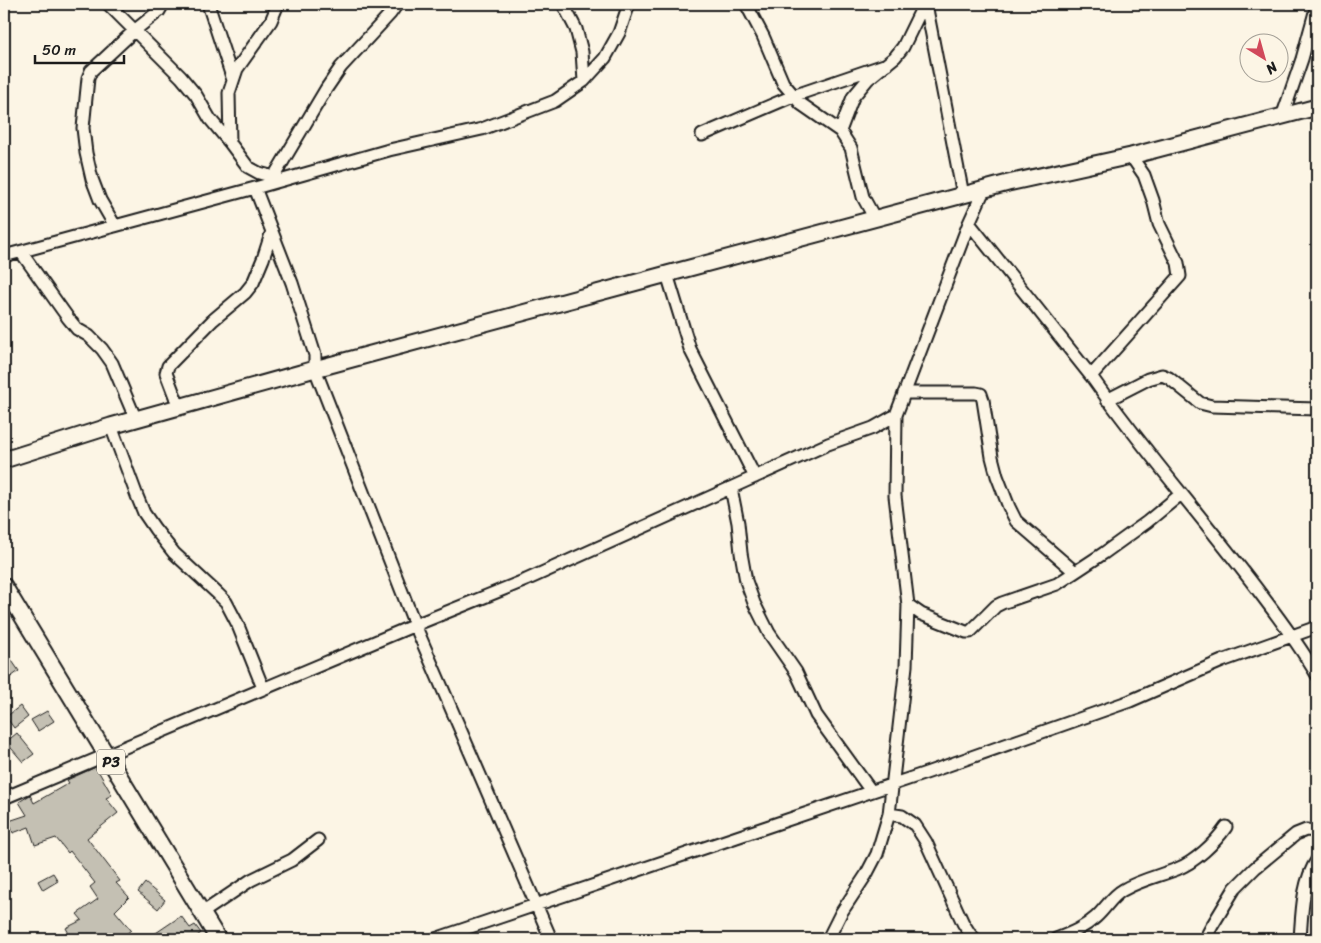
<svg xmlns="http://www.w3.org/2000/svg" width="1321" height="943" font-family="Sriracha,sans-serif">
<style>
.building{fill:#c4c0b3;stroke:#1c1c1c}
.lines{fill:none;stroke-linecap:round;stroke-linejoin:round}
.minor-casing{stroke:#1c1c1c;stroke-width:15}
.major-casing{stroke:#1c1c1c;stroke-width:19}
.minor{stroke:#fcf5e5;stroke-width:11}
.major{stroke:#fcf5e5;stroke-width:15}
.labels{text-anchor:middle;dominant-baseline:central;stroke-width:4;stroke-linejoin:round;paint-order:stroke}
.shield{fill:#fcf5e5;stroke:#5f5d58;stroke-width:1}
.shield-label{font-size:15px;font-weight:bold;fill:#1c1c1c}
</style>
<rect width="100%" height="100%" fill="#fcf5e5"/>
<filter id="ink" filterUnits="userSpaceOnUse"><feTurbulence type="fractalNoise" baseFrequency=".02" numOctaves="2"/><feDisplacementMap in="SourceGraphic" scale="10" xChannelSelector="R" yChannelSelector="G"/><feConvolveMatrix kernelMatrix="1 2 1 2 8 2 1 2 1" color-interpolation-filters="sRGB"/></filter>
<g filter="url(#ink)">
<path class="building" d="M4,649L19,671L4,682Z
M20,706L28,717L14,728L6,717Z
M47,711L54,721L38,731L31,720Z
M17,733L34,754L23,762L6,742Z
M96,767L112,795L106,798L118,813L87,838L120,881L116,883L129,897L115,911L131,930L120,939H117L111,932L100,939H72L66,928L82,920L77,914L98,899L90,887L95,883L70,851L68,853L56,838L35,845L29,827L13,833L9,821L27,815L19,802L30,795L34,803L69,783L67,780Z
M53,873L58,881L43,890L38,881Z
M145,883L165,900L158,909L138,892Z
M181,916L190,928L195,925L201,933L193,939H147Z"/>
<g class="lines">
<defs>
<path id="minor" d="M108,4L181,77L196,95L210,119L230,143L248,167L259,173L274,177
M208,4L233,80
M563,4L576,29L582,52L584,81
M746,4L763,36L783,83L801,104L840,131L851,148L863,197L875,219
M926,4L963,195
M1282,117L1302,59L1317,5
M840,131L853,97L868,79L895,57L903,47L924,4
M702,135L793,96L887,64
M230,143L229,93L237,69L271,21L278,4
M270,183L326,89L341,67L390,14L397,4
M255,188L292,283L315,355V369L415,625L551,939
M969,223L1091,376C1145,453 1207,522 1263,597C1282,622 1301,648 1317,675
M115,226L100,200L92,179L86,153L83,128L88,78L91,71L134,31L159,11L163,4
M21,252L68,318L77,329L89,336L102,349L112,363L136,420
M4,256L255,188L389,150L482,129L555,101L584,81L605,58L619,33L629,4
M667,274L690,349L755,477
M1091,376L1180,276L1178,263L1159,224L1153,200L1144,175L1131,156
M904,393H976L981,394L983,400L992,457L997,476L1009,507L1016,521L1075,572
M1107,400L1148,379L1162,375L1169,378L1200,403L1212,406L1317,409
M179,407L166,373L168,366L213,320L245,293L253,283L263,259L272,231
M111,426L137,496L144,513L155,529L174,553L218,594L226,602L237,623L263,688
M731,488L738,523L741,553L746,581L754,603L769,633L796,672L816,715L871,791
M908,605L921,614L966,632H970L996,606L1002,603L1057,584L1104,553L1147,522L1181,494
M4,798L415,625L526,580L828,444L873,428L896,415
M889,814L902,816L915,825L926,842L963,923L970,934L975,939
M202,913L251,880L292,860L318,840
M435,939L929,772L1130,701L1222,661L1317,627
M828,939L841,913L866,875L877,854L889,814L906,666L908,605L895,496L896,415L969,223L984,190
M1056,939C1071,933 1084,928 1096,917C1106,908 1112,896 1123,890C1140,880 1159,876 1177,869C1195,862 1215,843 1226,827
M1205,939L1212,926L1235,888L1255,868L1296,834L1306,830L1317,831
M1300,939C1302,913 1302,882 1317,860"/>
<path id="major" d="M4,460L111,426L315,369L667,274L1008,183L1131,156L1317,107
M4,586L218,939"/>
</defs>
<use href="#minor" class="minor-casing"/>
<use href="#major" class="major-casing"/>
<use href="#minor" class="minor"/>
<use href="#major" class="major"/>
</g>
</g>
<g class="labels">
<rect class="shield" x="97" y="749.5" width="28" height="25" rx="4"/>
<g class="shield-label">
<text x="111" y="762">P3</text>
</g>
</g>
<rect width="1321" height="943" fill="none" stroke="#fcf5e5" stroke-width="20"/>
<rect x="10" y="10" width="1301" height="923" fill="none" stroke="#1c1c1c" stroke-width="2" filter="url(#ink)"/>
<g transform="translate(1264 58) rotate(143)"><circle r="24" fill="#fcf5e5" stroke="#a29e95"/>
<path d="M0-4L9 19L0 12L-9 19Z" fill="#d1495b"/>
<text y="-8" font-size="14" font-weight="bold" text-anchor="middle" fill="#1c1c1c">N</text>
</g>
<path d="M35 55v8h89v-8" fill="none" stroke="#1c1c1c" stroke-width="2.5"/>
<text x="42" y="55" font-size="15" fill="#1c1c1c" stroke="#fcf5e5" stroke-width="4" paint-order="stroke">50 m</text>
</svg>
